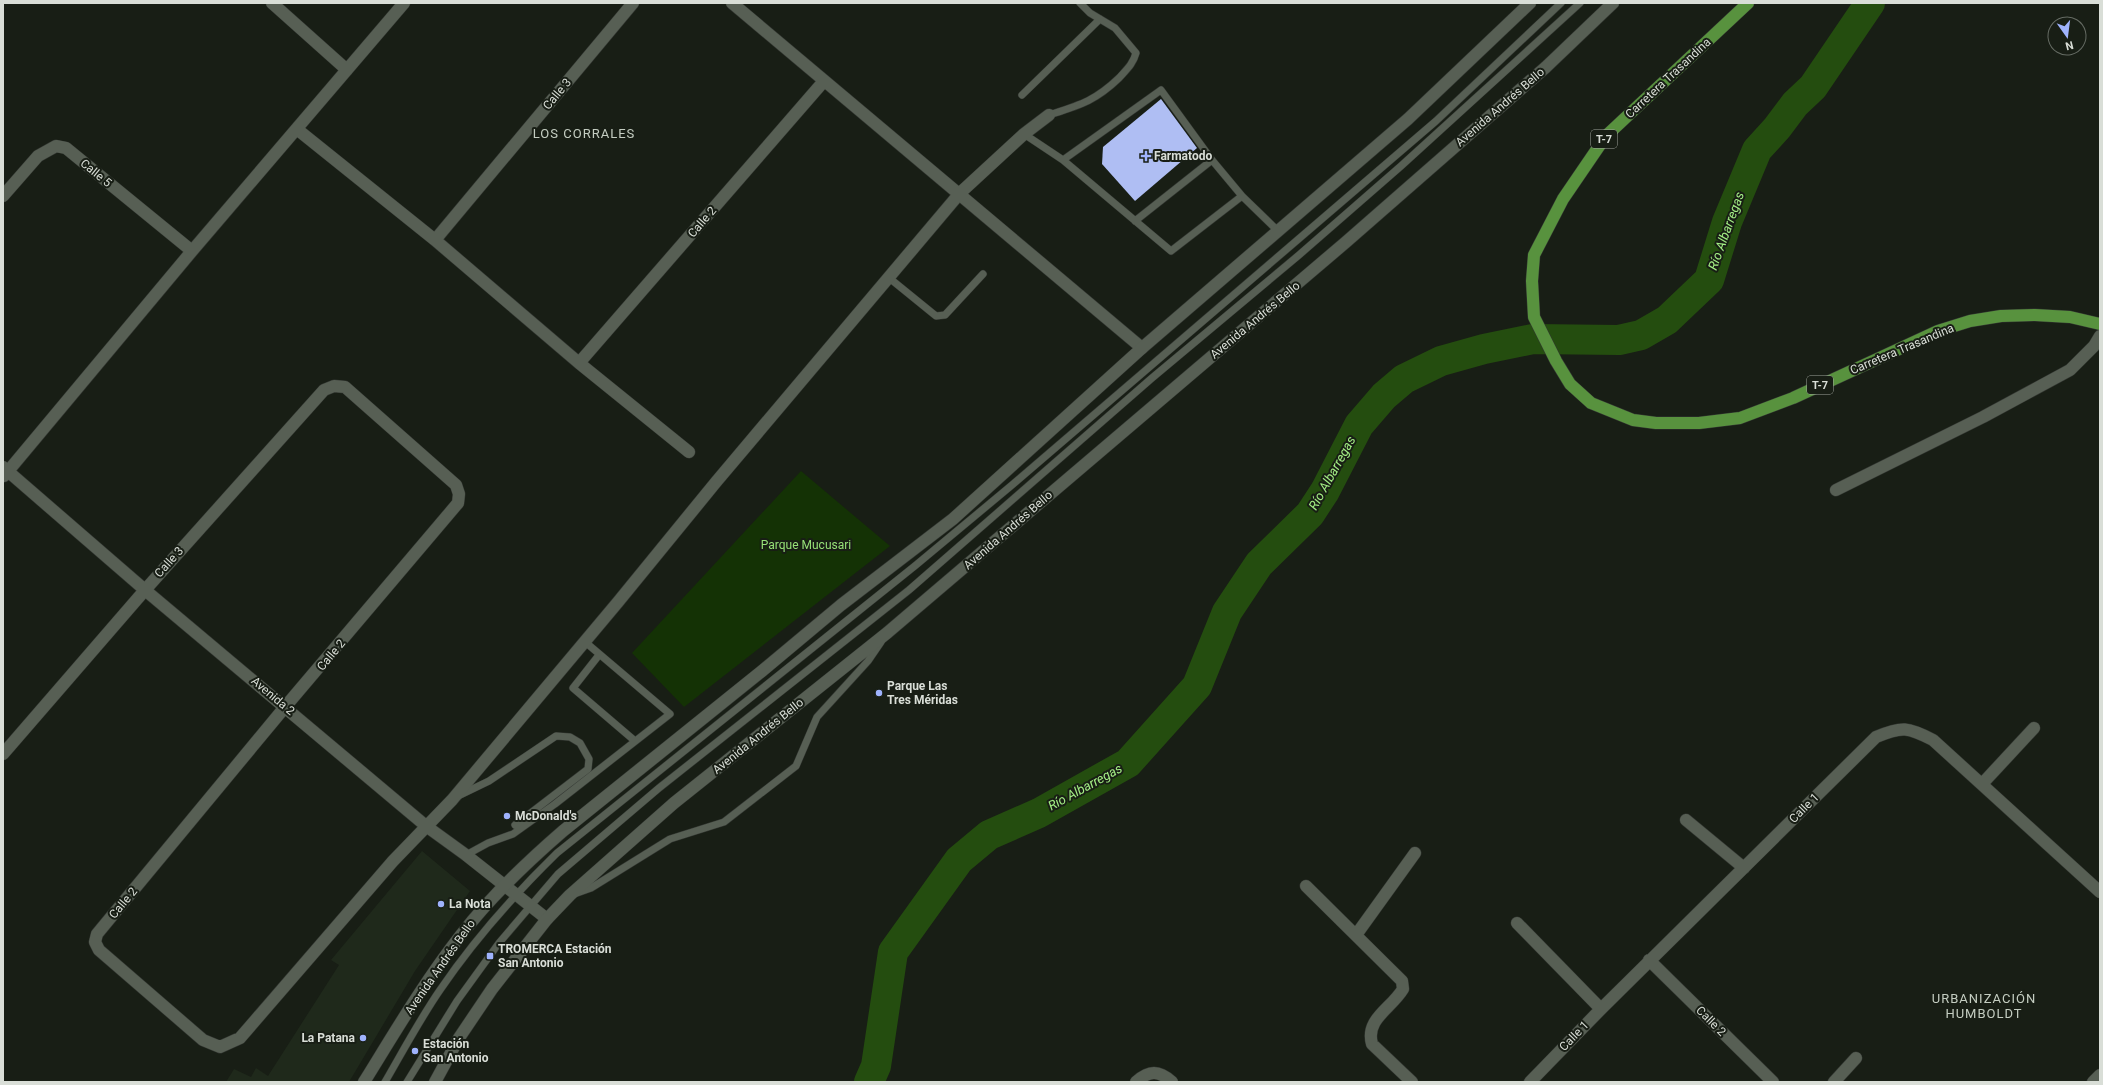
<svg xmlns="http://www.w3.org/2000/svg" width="2103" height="1085" font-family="Roboto,sans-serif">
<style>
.built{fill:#1f291b}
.green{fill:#143205}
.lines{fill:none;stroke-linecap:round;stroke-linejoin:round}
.river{stroke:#244d0f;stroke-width:30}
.building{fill:#afbef3}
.service-casing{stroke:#333732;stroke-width:8}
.minor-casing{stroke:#333732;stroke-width:13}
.tertiary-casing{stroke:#333732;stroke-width:13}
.trunk-casing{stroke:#333732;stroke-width:13}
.service{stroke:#575f54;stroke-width:7}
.minor{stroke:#575f54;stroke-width:12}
.tertiary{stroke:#575f54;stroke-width:12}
.trunk{stroke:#58923e;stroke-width:12}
.poi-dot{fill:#9fb3fd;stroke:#181e15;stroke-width:1.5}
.labels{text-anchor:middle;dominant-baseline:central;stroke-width:4;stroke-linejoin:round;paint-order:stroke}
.shield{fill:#181e15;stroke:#9fa49d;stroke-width:1}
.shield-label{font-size:11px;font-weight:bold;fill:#d9ded7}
.street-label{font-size:12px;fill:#d9ded7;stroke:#181e15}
.poi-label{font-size:12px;font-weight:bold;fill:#d9ded7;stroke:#181e15;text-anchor:start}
.park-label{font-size:12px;fill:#96e077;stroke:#181e15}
.neighbourhood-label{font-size:13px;letter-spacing:1px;fill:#c4cdc1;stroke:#181e15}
.water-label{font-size:13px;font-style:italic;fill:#a4ef85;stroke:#181e15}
</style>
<rect width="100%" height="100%" fill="#181e15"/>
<path class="built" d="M422,851L470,891L415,971L349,1082H226L234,1069L251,1077L256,1068L268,1076L339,965L331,960Z"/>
<path class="green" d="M801,471L890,546L684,707L632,653Z"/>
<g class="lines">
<path class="river" d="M869,1082L876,1066L893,952L959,860L989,835L1039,813L1128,763L1197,686L1227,612L1259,564L1310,514L1325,491L1359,425L1384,396L1404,379L1441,361L1484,349L1533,339L1619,340L1641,335L1667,320L1709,280L1727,222L1757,150L1777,128L1795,104L1813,87L1870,3"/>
</g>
<path class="building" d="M1161,99L1197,148L1135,201L1102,164L1103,147Z"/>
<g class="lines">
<defs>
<path id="service" d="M1022,95L1100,19
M1049,115C1080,105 1095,101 1119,78C1127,69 1133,64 1136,53L1115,28L1090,13L1080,3
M1024,134L1063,160L1171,251L1242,196
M1063,160L1161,90L1212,160L1242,196L1278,231
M1135,221L1212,160
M888,277L936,316L945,315L983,274
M599,655L573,688L635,741
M458,796L489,781L556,736L570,737L580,743L589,759L588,769L515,825
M466,855L488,843L513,834L555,804L670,714L584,641
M577,893L591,888L670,839L724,822L796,766L817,717L868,661L881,642
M385,1082C403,1051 420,1019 440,990C474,940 514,895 557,853L916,565L1012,485L1436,121L1561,3
M407,1082L457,1001L499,943L558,874L659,788L909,590L1152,378L1299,255L1401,166L1580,3"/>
<path id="minor" d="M272,3L347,70
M732,3L1142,348
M298,130L435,240L579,363L689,452
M3,196L38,156L56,146L66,148L192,251
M435,240L633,3
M579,363L824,81
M3,467L145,590L426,826L466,855L547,919
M4,476L192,251L404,3
M1836,490L1983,417L2070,370L2094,346L2100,336
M3,754L145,590L324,390L334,386L345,387L456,485L459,494L458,503L285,707L97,934L95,942L99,950L203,1040L220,1047L240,1038L393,861L452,800L618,602L716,482L960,193L1024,134L1049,115
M1982,784L2034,728
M1686,820L1744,868
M1306,886L1402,981L1403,989C1391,1009 1365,1019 1372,1044L1412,1082
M1517,923L1601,1009
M1356,935L1415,853
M1649,960L1773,1082
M1136,1082C1149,1070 1159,1070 1172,1082
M1530,1082L1601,1009L1876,737C1902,726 1908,727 1933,740L2100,892
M1834,1082L1856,1058
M2093,1082L2100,1075"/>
<path id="tertiary" d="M364,1082C395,1032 425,981 461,935C491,896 526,863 563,831L762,671L841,605L953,519L1142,348L1408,119L1530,3
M435,1082L459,1038L492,989L547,919L570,895L674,803L887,633L1346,242L1546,67L1613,3"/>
<path id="trunk" d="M1748,3L1606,136L1563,199L1534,255L1532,281L1534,317L1556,361L1570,384L1591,403L1633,420L1656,423H1699L1740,418L1793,398L1938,331L1970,321L2001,316L2035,315L2070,317L2100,324"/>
</defs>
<use href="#service" class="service-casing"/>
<use href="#minor" class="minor-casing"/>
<use href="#tertiary" class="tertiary-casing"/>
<use href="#trunk" class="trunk-casing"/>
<use href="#service" class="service"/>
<use href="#minor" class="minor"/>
<use href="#tertiary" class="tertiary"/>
<use href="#trunk" class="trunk"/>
</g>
<g class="poi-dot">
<path d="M1144 150h4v4h4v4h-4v4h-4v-4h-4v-4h4z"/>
<circle cx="879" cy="693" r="4"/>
<circle cx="507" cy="816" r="4"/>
<circle cx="441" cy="904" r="4"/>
<rect x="486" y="952" width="8" height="8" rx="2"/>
<circle cx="363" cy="1038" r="4"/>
<circle cx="415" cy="1051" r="4"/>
</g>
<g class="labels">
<g class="shield">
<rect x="1591" y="130" width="26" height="18" rx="3"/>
<rect x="1807" y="376" width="26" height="18" rx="3"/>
</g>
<g class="shield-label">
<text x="1604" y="139">T-7</text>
<text x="1820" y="385">T-7</text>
</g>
<g class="street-label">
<text transform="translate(1668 78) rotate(-43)">Carretera Trasandina</text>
<text transform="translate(557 94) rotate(-50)">Calle 3</text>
<text transform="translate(1500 107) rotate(-41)">Avenida Andrés Bello</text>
<text transform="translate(96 173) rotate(39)">Calle 5</text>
<text transform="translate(702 222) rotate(-49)">Calle 2</text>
<text transform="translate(1255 320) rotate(-40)">Avenida Andrés Bello</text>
<text transform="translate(1902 349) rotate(-23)">Carretera Trasandina</text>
<text transform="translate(1008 530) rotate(-41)">Avenida Andrés Bello</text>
<text transform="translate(169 562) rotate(-48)">Calle 3</text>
<text transform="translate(331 655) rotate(-50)">Calle 2</text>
<text transform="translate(273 696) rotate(40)">Avenida 2</text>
<text transform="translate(758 736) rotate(-39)">Avenida Andrés Bello</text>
<text transform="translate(1804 808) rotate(-45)">Calle 1</text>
<text transform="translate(123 903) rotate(-50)">Calle 2</text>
<text transform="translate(440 967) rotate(-55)">Avenida Andrés Bello</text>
<text transform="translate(1711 1021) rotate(45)">Calle 2</text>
<text transform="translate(1574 1036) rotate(-46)">Calle 1</text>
</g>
<g class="poi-label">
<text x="1154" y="156">Farmatodo</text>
<text x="887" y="686">Parque Las<tspan x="887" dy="14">Tres Méridas</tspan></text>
<text x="515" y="816">McDonald's</text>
<text x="449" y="904">La Nota</text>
<text x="498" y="949">TROMERCA Estación<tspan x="498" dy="14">San Antonio</tspan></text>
<text x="355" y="1038" text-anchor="end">La Patana</text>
<text x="423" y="1044">Estación<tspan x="423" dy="14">San Antonio</tspan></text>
</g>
<g class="park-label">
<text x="806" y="545">Parque Mucusari</text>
</g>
<g class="neighbourhood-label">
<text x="584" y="133">LOS CORRALES</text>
<text x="1984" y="998">URBANIZACIÓN<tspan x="1984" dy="15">HUMBOLDT</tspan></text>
</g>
<g class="water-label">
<text transform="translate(1726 231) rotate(-70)">Río Albarregas</text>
<text transform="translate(1332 473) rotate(-61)">Río Albarregas</text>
<text transform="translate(1085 787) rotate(-29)">Río Albarregas</text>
</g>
</g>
<rect width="2103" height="1085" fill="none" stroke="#d9ded7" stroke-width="8"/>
<g transform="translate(2067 36) rotate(166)"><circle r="19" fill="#181e15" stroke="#656b63"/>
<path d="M0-3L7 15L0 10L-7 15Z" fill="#9fb3fd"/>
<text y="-6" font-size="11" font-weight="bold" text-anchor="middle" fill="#d9ded7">N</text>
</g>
</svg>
